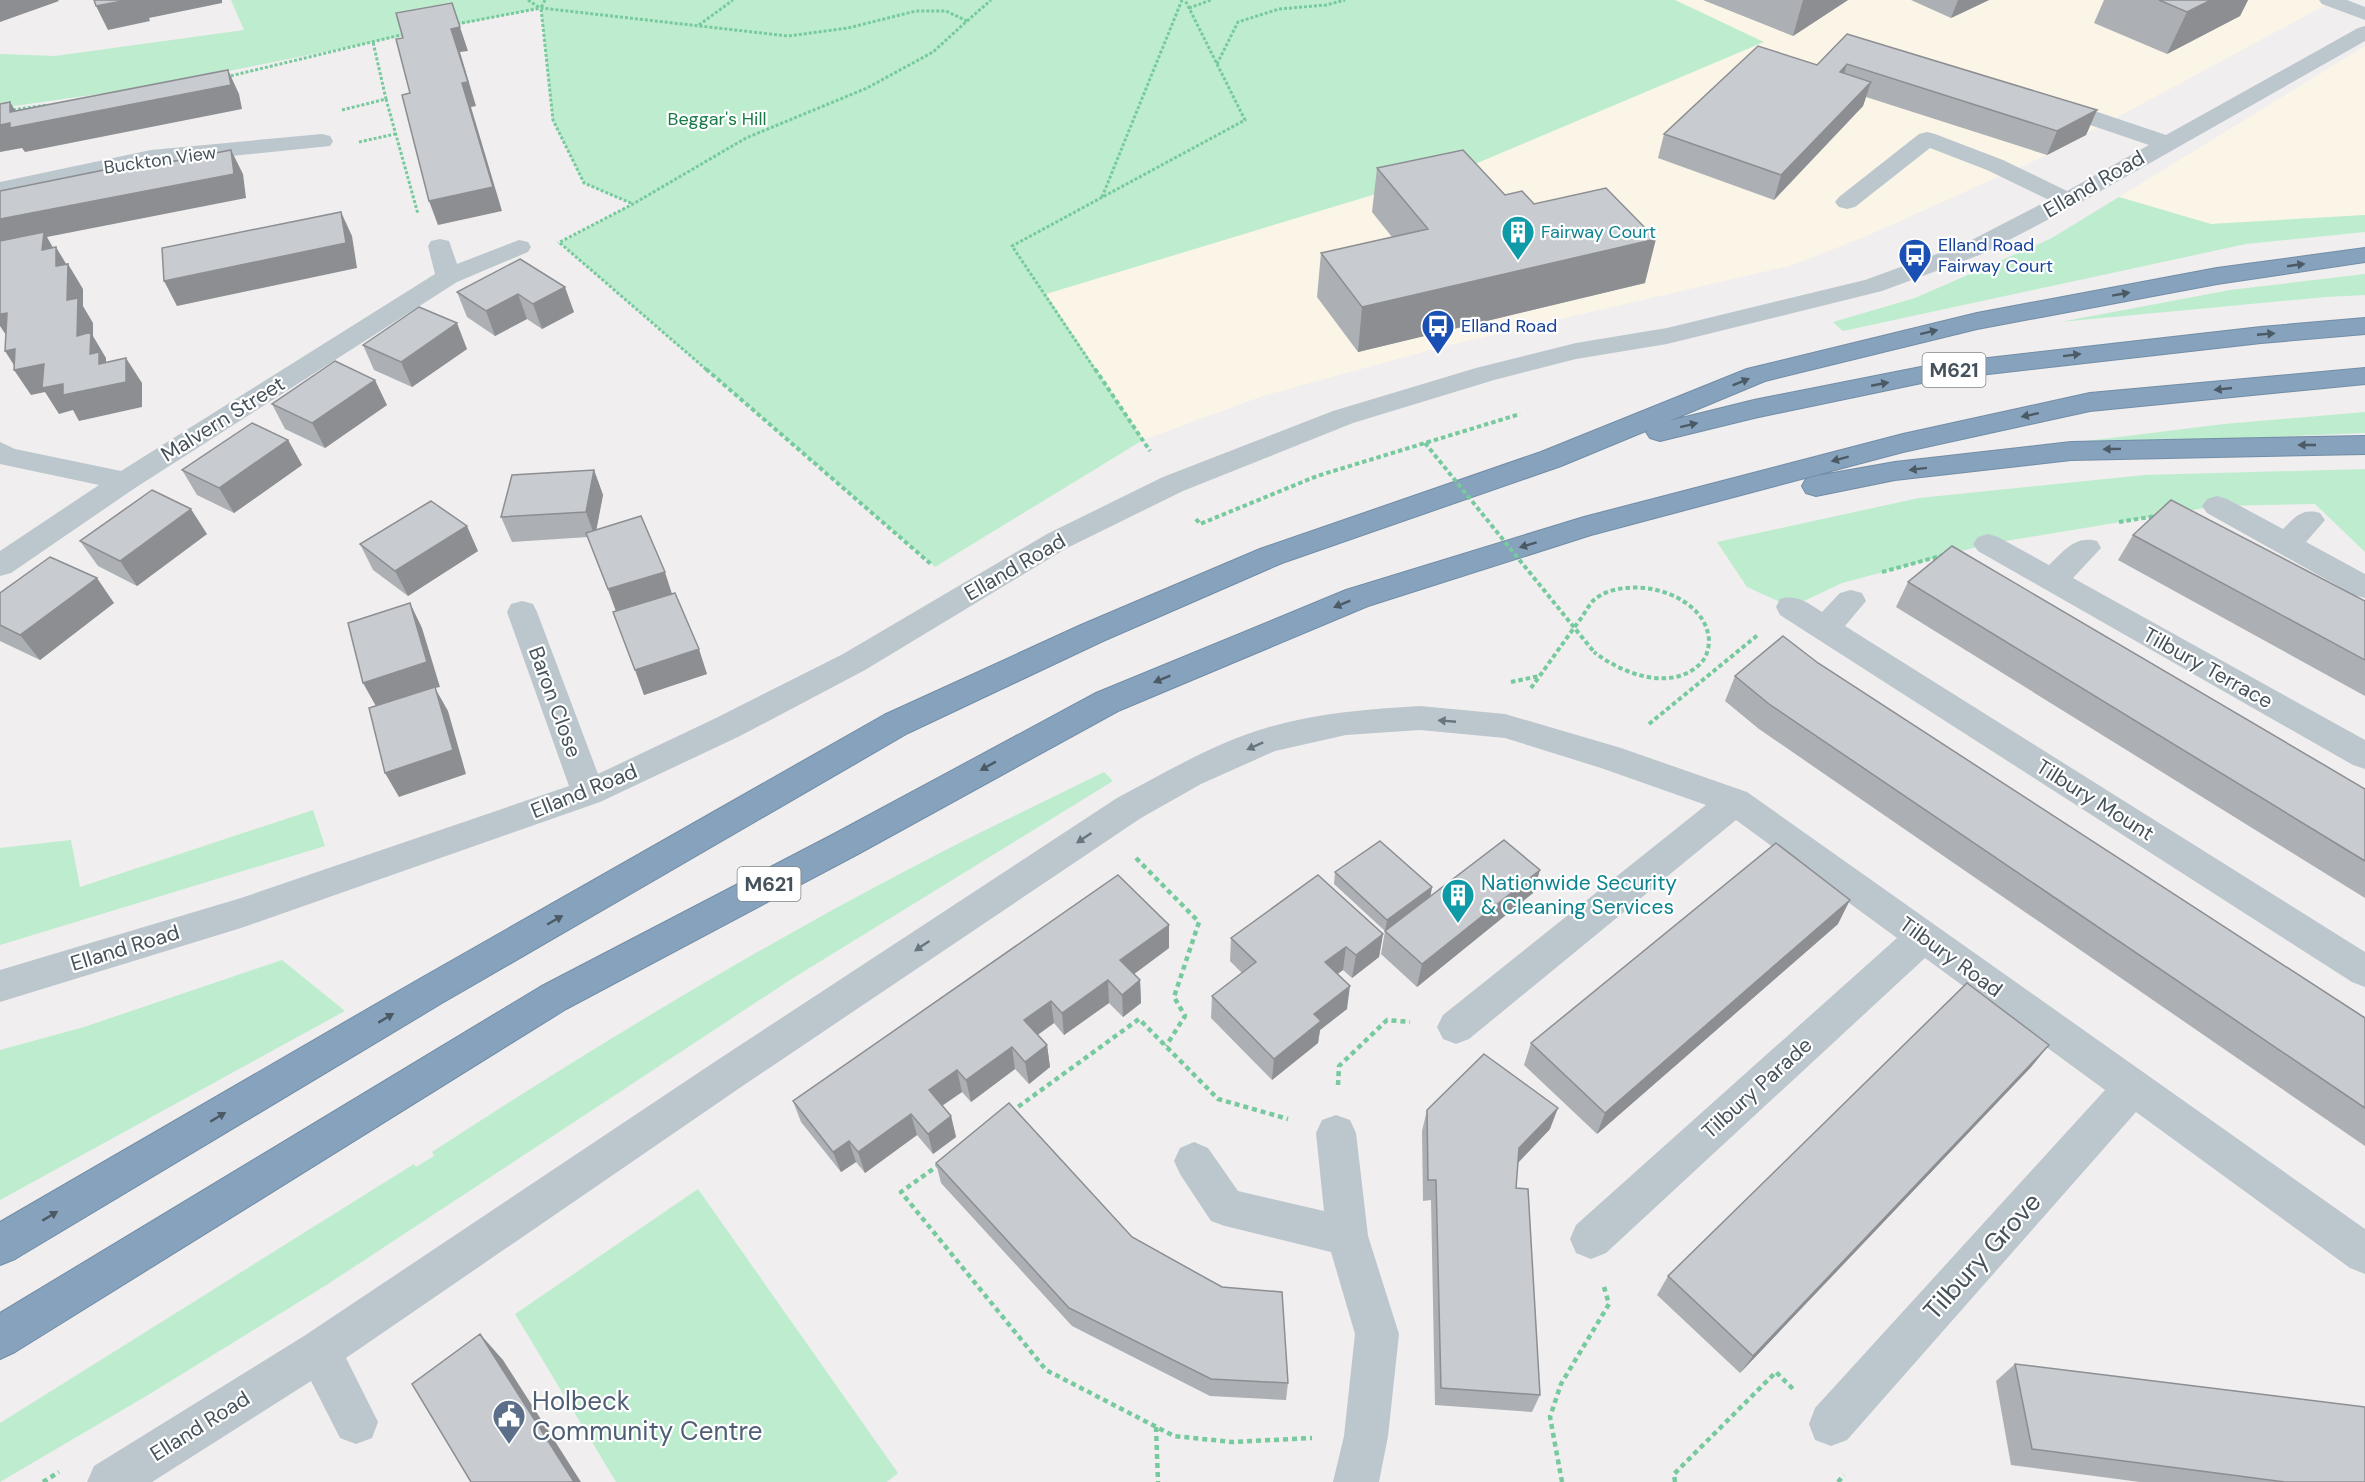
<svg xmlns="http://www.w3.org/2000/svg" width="2365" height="1482" font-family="'DM Sans',sans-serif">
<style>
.commercial{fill:#fbf5e7}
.green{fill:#bdedce}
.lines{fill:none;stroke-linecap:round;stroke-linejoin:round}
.highway-casing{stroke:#728da7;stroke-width:2}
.path-far2{stroke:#76ca9e;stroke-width:3;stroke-dasharray:3 2;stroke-linecap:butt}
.path-far1{stroke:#76ca9e;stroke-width:4;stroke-dasharray:4.5 3;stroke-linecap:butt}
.path{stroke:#76ca9e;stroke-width:4.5;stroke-dasharray:5 4;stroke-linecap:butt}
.minor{fill:#bcc6cd;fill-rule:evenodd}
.highway{fill:#86a2bc;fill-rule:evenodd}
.path-bridge{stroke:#76ca9e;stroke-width:4;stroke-dasharray:4.5 3;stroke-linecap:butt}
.wall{fill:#acafb3}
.shaded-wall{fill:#8c8e92}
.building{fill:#c8cbd0;stroke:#8c8e92;stroke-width:1.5}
.oneway{fill:#4c5a65}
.oneway2{fill:#69757d}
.labels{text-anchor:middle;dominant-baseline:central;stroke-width:4.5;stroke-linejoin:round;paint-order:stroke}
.far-park-label{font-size:18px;fill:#197a47;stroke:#fff}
.far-street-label{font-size:18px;fill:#46525b;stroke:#fff}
.far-culture-label{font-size:18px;fill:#0d838f;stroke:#fff;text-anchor:start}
.far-transit-label{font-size:18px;fill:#164399;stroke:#fff;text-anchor:start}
.shield{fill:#fff;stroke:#7e868c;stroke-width:1.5}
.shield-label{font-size:20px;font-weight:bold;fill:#46525b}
.street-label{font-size:21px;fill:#46525b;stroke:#fff}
.culture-label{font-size:21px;fill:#0d838f;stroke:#fff;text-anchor:start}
.near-street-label{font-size:26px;fill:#46525b;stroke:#fff}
.near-service-label{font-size:26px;fill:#4e5e75;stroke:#fff;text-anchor:start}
</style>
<rect width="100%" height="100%" fill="#f0eeee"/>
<path class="commercial" d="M1675,0H2335L2047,155L1869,235L1793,265L1445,346L1263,396L1143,440L1046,294L1475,164L1763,42Z
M2365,46V215L2211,224L2119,197Z"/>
<path class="green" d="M231,0H1675L1764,42L1475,164L1046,294L1143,440L935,567L560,243L633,204L584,183L553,120L541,8L155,86L0,108V54L55,56L244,30Z
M2119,197L2211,224L2365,215V232L2246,244L1843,331L1833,322L1915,298L2050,239Z
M2365,274V295L2326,297L2060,322L2230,290Z
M2365,412V433L2046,446L2224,424Z
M2365,469V552L2315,504L2217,506L1988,544L1842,583L1791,607L1747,587L1717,542L1919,498L2144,475Z
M1104,772L1113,781L790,980L328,1284L148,1395L0,1482V1423L414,1164L416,1167L434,1156L432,1152C587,1051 745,955 909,869C973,835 1039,804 1104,772Z
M313,810L325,846L0,945V848L71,840L80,887Z
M282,960L345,1011L0,1200V1050L84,1027Z
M698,1189L898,1473L887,1482H616L515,1314Z"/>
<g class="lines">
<defs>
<path id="highway" d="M2365,248V262L2217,284L1977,329L1765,381L1669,421L1754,400L1936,364L2261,327L2365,318V334L2261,343L1936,380L1754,418L1660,441L1650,438L1646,432L1648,430L1561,466L1282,563L1103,641L908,733L442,1003L15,1259L0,1265V1222L416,981L884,715L1081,625L1260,549L1541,452L1747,369L1977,313L2217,268Z
M2365,368V384L2090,411L1903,452L1591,535L1368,606L1118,711L858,854L566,1009L15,1352L0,1359V1313L540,987L834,834L1096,693L1346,590L1584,517L1903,434L2090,393Z
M2365,436V454L2071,460L1895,480L1816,496L1806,493L1802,486L1806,479L1816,476L1895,462L2071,442Z"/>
</defs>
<use href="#highway" class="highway-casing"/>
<path class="path-far2" d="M528,0L540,8
M545,0L541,8L553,120L584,183L633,204
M1189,8L1211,0
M967,21L991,0
M457,24L541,8L788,36L848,28L916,11H946L967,21L933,52L867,88L746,138L633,204L558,243
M699,25L733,0
M1217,64L1238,22L1279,9L1326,5L1345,0
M226,77L405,34
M386,99L418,214
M13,110L47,105
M342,110L386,99L373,42
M359,142L395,134
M1102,197L1182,0
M560,243L708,371
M1096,371L1012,246L1245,120L1185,0"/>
<path class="path-far1" d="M706,369L932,565
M1095,369L1150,451
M1196,519L1200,524L1317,476L1520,414
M2119,522L2156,516
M1882,572L1944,555
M1511,682L1539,676
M1531,688C1547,666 1563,643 1579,621C1584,615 1589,604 1595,599C1610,587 1634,586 1652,589C1678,594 1707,611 1709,640C1709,649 1706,659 1699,665C1669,692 1621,673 1594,652
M1649,724L1759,634"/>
<path class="path" d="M1136,858L1199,922L1174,997L1185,1016L1166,1046
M1338,1085L1339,1066L1387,1020L1410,1022
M1011,1112L1139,1019L1218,1099L1288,1119
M940,1164L901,1192L1046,1370L1174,1436L1232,1442L1312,1438
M1156,1427L1158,1482
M43,1482L59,1472
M1562,1482L1550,1417L1561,1384L1609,1304L1604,1287
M1675,1482L1674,1474L1776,1372L1793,1389
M1838,1482L1844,1475"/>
<path class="minor" d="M2319,0H2347L2365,7V20L2322,4Z
M2365,26V41L2076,205L1982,254L1882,291L1667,344L1576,359L1494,380L1353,423L1183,491L1067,548L865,670L740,736L600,802L241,928L0,1002V970L241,898L569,786L507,612L511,604L522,601L533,604L537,612L598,774L716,718L843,654L1047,534L1163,477L1333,411L1476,368L1576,343L1667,328L1865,280L1964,244L2049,200L1987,170L1930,148L1855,207L1847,209L1839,207L1835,202L1839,197L1919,134L1927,132L1935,134L2003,160L2067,191L2149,145L2043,109L2040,104L2043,99L2051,97L2059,99L2166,135L2358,28Z
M322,134L330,136L333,141L330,146L151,164L0,196V182L151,150Z
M440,239L449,241L457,264L519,240L528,242L531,247L528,252L457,282L135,488L11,573L0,576V551L99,485L0,464V442L15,449L121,471L435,274L428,246L431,241Z
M2217,496L2227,499L2283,529C2295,517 2302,508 2320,513L2325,520L2306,542L2365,574V598L2354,595L2207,513L2202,506L2207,499Z
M1988,534L1998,537L2049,565C2064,551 2075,535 2097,541L2101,548L2073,578L2365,740V769L2353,765L1978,551L1973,544L1978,537Z
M1851,590L1862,593L1866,601L1845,626L2365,952V987L2352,982L1780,615L1776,607L1780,599C1797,594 1808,603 1822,612L1840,593Z
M1420,706L1505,714L1621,748L1747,792L2365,1229V1274L2350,1268L2136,1112L1847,1440L1831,1446L1815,1440L1809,1424L1815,1408L2105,1090L1925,958L1606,1253L1591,1259L1576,1253L1570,1239L1576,1225L1897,938L1736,820L1469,1039L1456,1044L1443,1039L1437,1027L1443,1015L1706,805L1601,768L1505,738L1420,730L1346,735L1275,751L1201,784L1141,818L744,1085L346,1358L378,1422L372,1438L356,1444L340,1438L311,1381L152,1482H87L94,1466L304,1336L716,1061L1117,798C1163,774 1216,742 1266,728C1317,713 1368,709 1420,706Z
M1336,1115L1350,1120L1356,1133L1368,1236L1399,1334L1388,1436L1379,1482H1333L1344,1436L1355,1334L1331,1252L1225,1226L1211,1221L1180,1174L1174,1161L1180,1148L1194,1142L1208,1148L1238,1191L1324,1211L1316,1133L1322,1120Z"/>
<use href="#highway" class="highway"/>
<path class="path-bridge" d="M1425,443L1594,652"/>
</g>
<path class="wall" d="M1703,0H1848L1793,36Z
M1911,0H1989L1951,18Z
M2104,0H2248L2240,16L2167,54L2094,23Z
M1847,34L2097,110L2086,135L2047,155L1866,97L1863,106L1774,200L1658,158L1664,134L1817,65Z
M1377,168L1505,195L1534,204L1645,283L1358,352L1317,297L1321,253L1392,237L1372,212Z
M520,259L574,312L542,329L527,319L495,336L467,317L457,292Z
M363,345L467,349L412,387L374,370Z
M272,404L387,405L325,448L285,429Z
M288,440L302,465L234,513L197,495L182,470Z
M594,470L603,495L596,530L672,594L707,674L644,695L616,611L588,537L512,542L501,517Z
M207,534L137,586L98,566L80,541Z
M2133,535L2365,601V696L2118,560Z
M360,544L478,551L408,596L373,570Z
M1908,582L2365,789V898L1896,607Z
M0,593L114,603L40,660L0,641Z
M1818,663L2365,1018V1146L1759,729L1725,701L1735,676Z
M1335,872L1432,887L1430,896L1533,893L1417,987L1381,954L1385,931L1334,884Z
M1838,924L1597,1134L1524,1065L1531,1043Z
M1383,934L1379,957L1352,978L1343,970L1337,974L1347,1009L1320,1030L1318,1043L1272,1080L1211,1018L1212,996L1242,973L1230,961L1231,938Z
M1169,948L1134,974L1140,980L1141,1003L1123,1017L1109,1003L1064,1035L1054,1023L1038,1035L1047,1045L1050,1067L1029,1084L1015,1069L971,1102L962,1092L942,1106L951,1116L956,1137L933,1154L917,1135L865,1173L856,1162L841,1172L801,1122L793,1101Z
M2032,1066L1740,1373L1657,1295L1668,1276Z
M1427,1110L1550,1129L1518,1163L1516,1188L1540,1395L1532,1412L1435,1405L1431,1200L1423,1201L1422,1131Z
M936,1163L1132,1237L1288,1383L1286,1400L1210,1396L1072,1326L941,1183Z
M2015,1364L2365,1482H2140L2011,1465L1996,1381Z"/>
<path class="shaded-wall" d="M0,0H58L59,1L0,22Z
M127,0H222V3L149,18L150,21L108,30L96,6Z
M1803,0H1848L1793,36Z
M1958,0H1989L1951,18Z
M2211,0H2248L2240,16L2167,54L2187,12Z
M452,3L468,51L460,52L476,106L471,107L502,211L438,225L429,201L462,83L451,29Z
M1847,64L1840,88V72Z
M228,70L239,94L242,109L25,152L22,148L0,152V125L10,123V102L24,125Z
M1871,82L1863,106L1774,200L1781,175Z
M2097,110L2086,135L2047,155L2057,131Z
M231,150L243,174L246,198L47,237L56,253V247L68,267V264L83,289V306L93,323V336L106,358V363L126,358L142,383V407L79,421L73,410L59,414L45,392L31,395L14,370H17L5,351L15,349L0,246V219L109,174V169L123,194Z
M341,212L352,236L357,268L177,306L164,281Z
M1656,239L1645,283L1358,352L1362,307Z
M565,287L574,312L542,329L533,304Z
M518,294L527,319L495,336L486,311Z
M7,313L10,341L0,326V314Z
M457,323L467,349L412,387L401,362Z
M375,380L387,405L325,448L312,423Z
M288,440L302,465L234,513L219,488Z
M594,470L603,495L595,537L586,512Z
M191,509L207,534L137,586L120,561Z
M467,526L478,551L408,596L395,571Z
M665,572L673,597L617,614L608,589Z
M97,578L114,603L40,660L20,635Z
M410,603L422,628L440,687L435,688L448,711L466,774L399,797L385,773L377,708L363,683Z
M699,649L707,674L644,695L635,670Z
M1540,870L1533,893L1417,987L1422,964Z
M1432,887L1430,899L1385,932L1387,920Z
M1850,900L1838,924L1597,1134L1605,1113Z
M1169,925V948L1122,983L1120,960Z
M1383,934L1379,957L1352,978L1356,955Z
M1346,947L1343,970L1323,985L1325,962Z
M1108,980L1109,1003L1064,1035L1062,1013Z
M1140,980L1141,1003L1123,1017L1122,995Z
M1350,986L1347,1009L1320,1030L1318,1043L1272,1080L1274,1059L1314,1014Z
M1051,1001L1054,1023L1027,1042L1024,1020Z
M1047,1045L1050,1067L1029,1084L1025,1062Z
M2049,1045L2032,1066L1740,1373L1753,1356Z
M1012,1047L1015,1069L971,1102L966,1080Z
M957,1070L962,1092L934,1111L929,1090Z
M1558,1108L1550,1129L1512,1169L1519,1148Z
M911,1114L917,1135L865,1173L858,1152Z
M951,1116L956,1137L933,1154L928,1134Z
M849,1141L856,1162L841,1172L833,1152Z
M480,1334L503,1360L581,1482H574Z"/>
<path class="building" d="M94,0H127L96,6Z
M2159,0H2211L2187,12Z
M452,3L460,27L451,29L468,82L462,83L493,187L429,201L402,95L410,93L396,39L403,38L396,13Z
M1847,34L2097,110L2057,131L1847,64L1840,72L1871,82L1781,175L1664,134L1758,46L1817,65Z
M228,70L231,85L10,128V123L0,125V104L10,102V112Z
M231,150L234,174L0,219V191L109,169V174Z
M1463,150L1505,195L1522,191L1534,204L1606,188L1656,239L1362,307L1321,253L1428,229L1377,168Z
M341,212L346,243L164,281L162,248Z
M44,232L42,250L56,247V266L68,264L67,300L78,298L77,336L91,332L90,354L99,352V364L126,358V382L63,395V384L42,388L44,364L14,370L15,349L5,351L7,313L0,314V241Z
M520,259L565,287L533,304L518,294L486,311L457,292Z
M419,307L457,323L401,362L363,345Z
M335,361L375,380L312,423L272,404Z
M252,423L288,440L219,488L182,470Z
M594,470L586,512L501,517L512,475Z
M152,490L191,509L120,561L80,541Z
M2171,500L2365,601V660L2133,535Z
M431,501L467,526L395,571L360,544Z
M641,516L665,572L608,589L586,533Z
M1952,546L2365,789V861L1908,582Z
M50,557L97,578L20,635L0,625V593Z
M675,593L699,649L635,670L613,612Z
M410,603L427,662L363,683L348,623Z
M1783,636L1818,663L2365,1018V1108L1769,704L1735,676Z
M435,687L453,750L385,773L369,708Z
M1504,840L1540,870L1422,964L1385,931Z
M1380,841L1432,887L1387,920L1335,872Z
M1776,843L1850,900L1605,1113L1531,1043Z
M1118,875L1169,925L1120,960L1140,980L1122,995L1108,980L1062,1013L1051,1001L1024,1020L1047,1045L1025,1062L1012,1047L966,1080L957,1070L929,1090L951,1116L928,1134L911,1114L858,1152L849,1141L833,1152L793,1101Z
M1318,875L1383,934L1356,955L1346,947L1325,962L1350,986L1314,1014L1321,1021L1274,1059L1212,996L1256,962L1231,938Z
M1967,983L2049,1045L1753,1356L1668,1276Z
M1484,1054L1558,1108L1519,1148L1516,1188L1528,1189L1540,1395L1441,1388L1436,1180H1428L1427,1110Z
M1009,1103L1132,1237L1222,1287L1282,1292L1288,1383L1211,1379L1069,1308L936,1163Z
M480,1334L574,1482H471L412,1384Z
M2015,1364L2365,1407V1482H2285L2032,1449Z"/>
<defs><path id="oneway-solid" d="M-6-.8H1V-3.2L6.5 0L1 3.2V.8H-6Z" transform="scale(1.5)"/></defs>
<g class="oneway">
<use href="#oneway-solid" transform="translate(2296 265) rotate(-8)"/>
<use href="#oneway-solid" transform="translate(2121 294) rotate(-10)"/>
<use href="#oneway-solid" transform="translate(1929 332) rotate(-14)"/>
<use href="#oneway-solid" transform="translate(2266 334) rotate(-5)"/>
<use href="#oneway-solid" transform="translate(2072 355) rotate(-7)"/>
<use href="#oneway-solid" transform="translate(1741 382) rotate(-22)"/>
<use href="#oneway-solid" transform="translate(1880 384) rotate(-11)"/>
<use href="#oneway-solid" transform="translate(2223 389) rotate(174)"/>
<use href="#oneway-solid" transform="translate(2030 415) rotate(168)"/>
<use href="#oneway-solid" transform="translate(1689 425) rotate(-14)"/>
<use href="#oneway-solid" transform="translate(2307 445) rotate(180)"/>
<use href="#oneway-solid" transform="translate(2112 449) rotate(179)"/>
<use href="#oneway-solid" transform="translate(1840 459) rotate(165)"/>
<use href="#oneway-solid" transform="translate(1918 469) rotate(173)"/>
<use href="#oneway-solid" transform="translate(1528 545) rotate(163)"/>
<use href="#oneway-solid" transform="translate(1342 604) rotate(158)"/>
<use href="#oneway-solid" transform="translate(1162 679) rotate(158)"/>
<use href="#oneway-solid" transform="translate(988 766) rotate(151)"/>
<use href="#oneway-solid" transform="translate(555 920) rotate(-30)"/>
<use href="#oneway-solid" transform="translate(386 1018) rotate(-31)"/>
<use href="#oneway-solid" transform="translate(218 1117) rotate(-31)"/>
<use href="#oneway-solid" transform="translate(50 1216) rotate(-31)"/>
</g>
<g class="oneway2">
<use href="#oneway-solid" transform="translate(1447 721) rotate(-175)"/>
<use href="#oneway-solid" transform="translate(1255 746) rotate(156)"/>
<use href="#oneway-solid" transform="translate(1084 838) rotate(146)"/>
<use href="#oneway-solid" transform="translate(922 946) rotate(146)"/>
</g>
<defs>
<symbol id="building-pin" viewBox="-11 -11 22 30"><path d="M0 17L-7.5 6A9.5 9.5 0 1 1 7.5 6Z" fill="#0f9aa8" stroke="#fff"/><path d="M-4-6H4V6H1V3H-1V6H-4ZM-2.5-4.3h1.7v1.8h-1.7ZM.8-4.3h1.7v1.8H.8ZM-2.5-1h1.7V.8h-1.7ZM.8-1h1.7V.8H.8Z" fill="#fff"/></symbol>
<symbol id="bus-pin" viewBox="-11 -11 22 30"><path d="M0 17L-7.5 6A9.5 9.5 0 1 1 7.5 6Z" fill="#1a4fb4" stroke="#fff"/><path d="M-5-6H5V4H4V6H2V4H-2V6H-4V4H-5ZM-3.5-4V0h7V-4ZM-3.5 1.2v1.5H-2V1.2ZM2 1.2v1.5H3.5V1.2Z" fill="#fff"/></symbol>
<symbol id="civic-pin" viewBox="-11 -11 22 30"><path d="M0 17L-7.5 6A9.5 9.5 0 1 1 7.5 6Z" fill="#5c6f8a" stroke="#fff"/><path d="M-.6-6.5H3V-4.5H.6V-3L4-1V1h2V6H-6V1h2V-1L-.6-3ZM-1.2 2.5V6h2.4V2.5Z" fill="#fff"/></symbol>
</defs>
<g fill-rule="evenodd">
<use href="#building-pin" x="1499" y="213" width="38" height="52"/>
<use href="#bus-pin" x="1896" y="236" width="38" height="52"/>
<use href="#bus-pin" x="1419" y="307" width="38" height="52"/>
<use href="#building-pin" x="1439" y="876" width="38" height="52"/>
<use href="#civic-pin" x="490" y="1397" width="38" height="52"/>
</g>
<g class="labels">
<g class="far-park-label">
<text x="717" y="119">Beggar's Hill</text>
</g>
<g class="far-street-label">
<text transform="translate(160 160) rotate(-8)">Buckton View</text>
</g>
<g class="far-culture-label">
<text x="1541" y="232">Fairway Court</text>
</g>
<g class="far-transit-label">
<text x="1938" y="245">Elland Road<tspan x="1938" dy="21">Fairway Court</tspan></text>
<text x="1461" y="326">Elland Road</text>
</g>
<g class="shield">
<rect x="1922.5" y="353" width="63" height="34" rx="4.5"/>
<rect x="737.5" y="867" width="63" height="34" rx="4.5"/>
</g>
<g class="shield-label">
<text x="1954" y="370">M621</text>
<text x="769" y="884">M621</text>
</g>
<g class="street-label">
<text transform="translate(2094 184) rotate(-30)">Elland Road</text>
<text transform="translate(223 419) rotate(-32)">Malvern Street</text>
<text transform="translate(1015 567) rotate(-30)">Elland Road</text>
<text transform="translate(2208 668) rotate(29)">Tilbury Terrace</text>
<text transform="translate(555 702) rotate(70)">Baron Close</text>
<text transform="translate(584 791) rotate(-22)">Elland Road</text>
<text transform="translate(2095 800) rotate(32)">Tilbury Mount</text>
<text transform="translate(125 948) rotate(-17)">Elland Road</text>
<text transform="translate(1951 957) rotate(36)">Tilbury Road</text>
<text transform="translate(1757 1088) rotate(-42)">Tilbury Parade</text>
<text transform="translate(200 1426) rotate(-32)">Elland Road</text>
</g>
<g class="culture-label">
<text x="1481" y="883">Nationwide Security<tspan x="1481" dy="24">&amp; Cleaning Services</tspan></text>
</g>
<g class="near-street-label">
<text transform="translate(1982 1256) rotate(-48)">Tilbury Grove</text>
</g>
<g class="near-service-label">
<text x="532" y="1401">Holbeck<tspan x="532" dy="30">Community Centre</tspan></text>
</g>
</g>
</svg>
